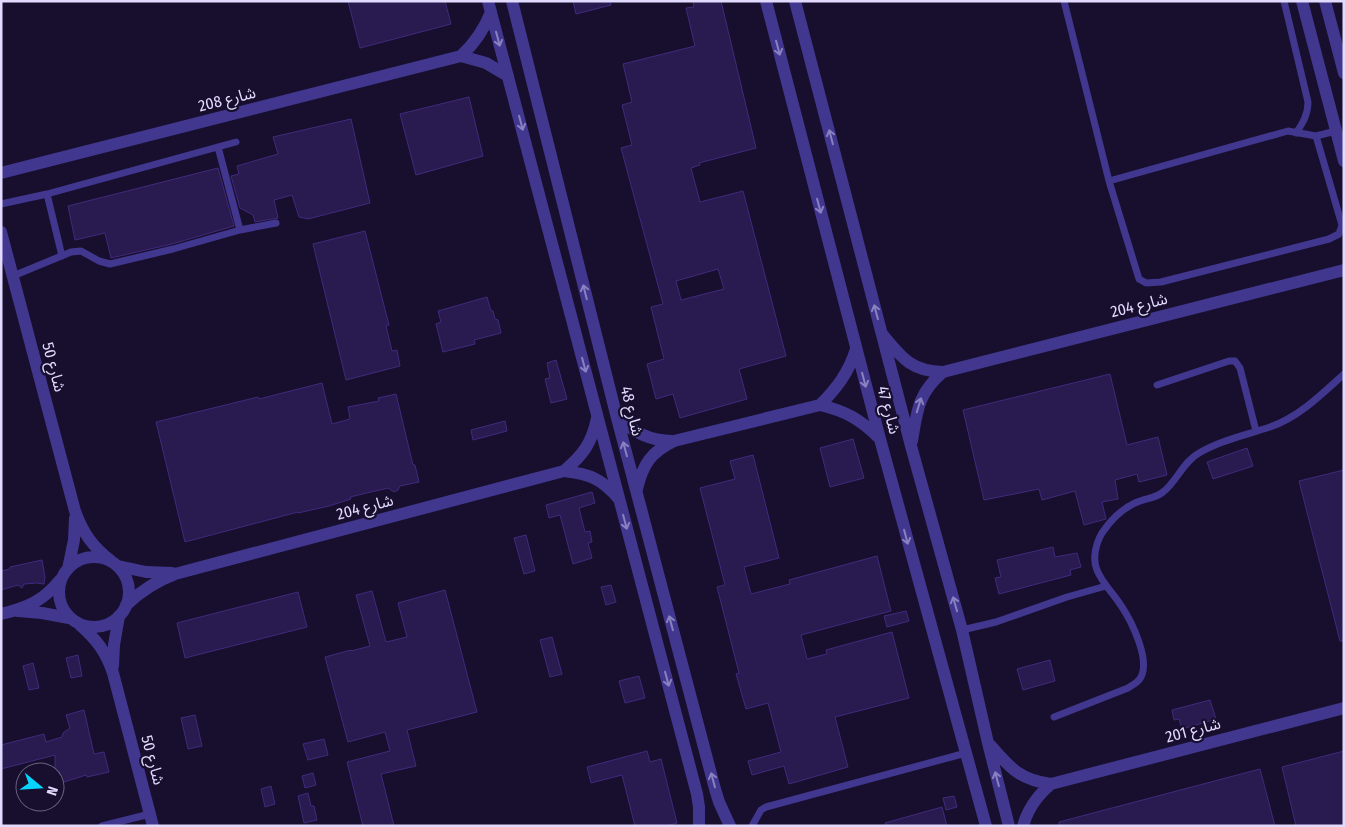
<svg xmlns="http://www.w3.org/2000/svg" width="1345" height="827" font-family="'Fira Sans Condensed','Noto Sans Arabic',sans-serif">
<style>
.building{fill:#291a4f;stroke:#412a7d;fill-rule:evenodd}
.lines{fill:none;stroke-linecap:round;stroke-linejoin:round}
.lane{stroke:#41378f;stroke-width:7}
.street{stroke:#41378f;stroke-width:12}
.oneway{stroke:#8981c1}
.labels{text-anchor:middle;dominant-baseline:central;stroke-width:4.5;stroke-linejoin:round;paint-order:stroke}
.street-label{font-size:16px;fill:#e2dbff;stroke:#170f2d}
</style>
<rect width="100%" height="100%" fill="#170f2d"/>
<path class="building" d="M348,1H445L451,24L360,48Z
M573,1H610L611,5L576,14Z
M693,1H721L756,148L699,163L700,165L691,168L700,202L743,191L786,356L739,369L747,399L680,418L673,394L656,399L647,364L664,359L651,307L663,304L621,148L632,145L622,105L632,102L623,64L695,46L686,8L694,7ZM718,269L724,289L681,300L676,281Z
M469,97L483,156L416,175L400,114Z
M351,119L370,203L308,219L299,217L292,195L274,200L278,218L255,222L253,215L240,208L231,176L239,174L237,166L278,154L273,137Z
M218,168L234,226L172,244L111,258L105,233L75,240L68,206Z
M365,231L389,325L386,326L392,351L397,350L400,366L346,380L313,244Z
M487,297L491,311H493L495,319L498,320L501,333L474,340L475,344L443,352L436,324L441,322L438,311Z
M556,360L567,399L551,403L545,379L550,378L547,363Z
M1110,374L1127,445L1158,437L1167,475L1139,482L1137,474L1115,480L1118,499L1102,502L1106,519L1084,525L1075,491L1042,500L1039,489L984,500L963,410Z
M322,383L332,424L350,419L348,407L379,401L378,398L396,394L413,465H415L419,482L400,486L398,490L394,492L388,488L350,497L351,499L329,506L298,513V512L185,542L156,422L258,397L259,399Z
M505,421L507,431L473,440L471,430Z
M853,439L864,478L830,487L820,448Z
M1247,448L1253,466L1213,479L1207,462Z
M753,455L779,558L744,567L751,594L790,584L789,580L877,556L891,611L801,635L807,659L827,654L826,650L892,632L909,698L835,717L848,767L789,784L784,766L752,775L748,761L781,752L768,703L746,709L736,674L739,673L717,587L725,585L700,488L735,479L730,461Z
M1344,470V641H1340L1299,481Z
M592,492L595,503L579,508L585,532L590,531L592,542L588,543L592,558L573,564L560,515L549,518L546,505Z
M526,535L535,571L524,574L514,538Z
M1053,547L1055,557L1077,553L1081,567L1070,570L1071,575L999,594L995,578L1001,577L997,560Z
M42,560L45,577L44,584L36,583L24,584L22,588L18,585L1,590V571L10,569V567Z
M611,585L616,602L606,605L601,587Z
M445,590L477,712L407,730L416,766L381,774L394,826H363L347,762L390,751L385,732L348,742L325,657L351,650V651L370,646L356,595L372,591L386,642L407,637L398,603Z
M298,592L307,627L185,658L177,623Z
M906,611L909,621L887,627L884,616Z
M552,637L562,674L550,677L540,640Z
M78,655L82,676L71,678L66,658Z
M1050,660L1055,681L1023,690L1017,669Z
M33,663L39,688L29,690L23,666Z
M639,676L645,698L625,703L619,681Z
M1210,700L1216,719L1182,729L1179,719L1174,720L1172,710Z
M84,710L94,754L104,752L109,772L87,777L86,775L55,785V755L1,769V745L44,734L46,742L62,737L63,733L70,728L66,715Z
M195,715L202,746L188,749L181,718Z
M324,739L328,755L308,760L303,744Z
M647,751L650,762L661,759L677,823L667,826H635L622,775L591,783L587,767Z
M1344,751V826H1296L1282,767Z
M1260,769L1275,826H1059V822Z
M313,773L316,785L305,788L302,776Z
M271,786L275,804L265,807L261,789Z
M308,793L311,806H314L317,820L304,823L298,796Z
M954,796L957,807L946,810L943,798Z
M942,807L947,826H886L885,823Z"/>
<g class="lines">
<path class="lane" d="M1064,1L1109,181L1288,131L1316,136L1336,131
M1284,1L1308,102C1308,114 1303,123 1296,133
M218,147L240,230
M1109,181L1139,279L1146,283L1161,282L1329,239L1339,234L1342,225L1316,136
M47,194L62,256
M1,204L47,194L236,142
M13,276L71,252L81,251L99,261L110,264L173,249L240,230L276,223
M1157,385L1229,361H1235L1240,368L1256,431
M962,630L996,622L1067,597L1106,586
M1054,717L1128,688C1131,686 1135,684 1138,681C1154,665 1131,620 1120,604C1113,593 1102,583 1097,570C1092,559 1096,543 1102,533C1110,521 1122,509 1135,503C1145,498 1155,499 1163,492C1177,481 1183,462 1199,453C1221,440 1246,435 1270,427C1299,417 1322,394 1344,374
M102,826L150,814
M752,826L761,810L766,807L966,753"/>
<path class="street" d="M488,1L697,794L699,807V826
M512,1L617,418L715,789L719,802L730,826
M766,1L880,439L986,826
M795,1L911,446L962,630L988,743L1009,826
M1302,1L1344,161
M1325,1L1344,73
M461,56C475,43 484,30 491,12
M1,173L461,56L486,63L508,76
M1,232L75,511C83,533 92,546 111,561
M883,335C902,358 911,371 943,372L1344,270
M820,405C837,388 849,372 856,349
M617,418C634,432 650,441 672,441
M912,441C917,411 918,393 943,372
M564,471C583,455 592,443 597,418
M637,489C643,464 651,452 674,441L820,405C845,411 860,419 878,437
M59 592a35 35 0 1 1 70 0a35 35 0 1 1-70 0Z
M118,566L146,572L172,573
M68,569L74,540L75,518
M126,605C141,591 156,581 175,574L564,471C590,474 602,479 619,499
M18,611L42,613L69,618
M1,614C27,608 43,601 60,580
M80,625C97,640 106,652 113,673L153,826
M113,666L114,645L119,616
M990,745C1010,768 1020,780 1051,784L1344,708
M1023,826C1028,808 1037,796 1051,784"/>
</g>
<defs><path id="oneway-shaft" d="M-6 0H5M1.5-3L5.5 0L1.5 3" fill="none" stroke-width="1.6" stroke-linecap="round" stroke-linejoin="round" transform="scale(1.25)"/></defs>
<g class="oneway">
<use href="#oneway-shaft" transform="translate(498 39) rotate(75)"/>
<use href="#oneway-shaft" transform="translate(778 48) rotate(75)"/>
<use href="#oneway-shaft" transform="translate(521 123) rotate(75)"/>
<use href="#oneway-shaft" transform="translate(831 137) rotate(-105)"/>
<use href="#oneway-shaft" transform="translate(819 206) rotate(75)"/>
<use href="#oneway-shaft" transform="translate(585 292) rotate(-104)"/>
<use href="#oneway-shaft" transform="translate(876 312) rotate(-105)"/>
<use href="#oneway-shaft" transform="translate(584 365) rotate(75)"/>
<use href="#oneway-shaft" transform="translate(864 380) rotate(75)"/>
<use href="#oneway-shaft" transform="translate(919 405) rotate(-73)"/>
<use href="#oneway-shaft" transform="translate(625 449) rotate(-105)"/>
<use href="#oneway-shaft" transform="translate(625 522) rotate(75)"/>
<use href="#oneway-shaft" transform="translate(906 537) rotate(75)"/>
<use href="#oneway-shaft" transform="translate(955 604) rotate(-106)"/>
<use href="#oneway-shaft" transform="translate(671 623) rotate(-105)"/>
<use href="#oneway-shaft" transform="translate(667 679) rotate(75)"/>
<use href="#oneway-shaft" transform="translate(997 779) rotate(-105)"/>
<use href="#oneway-shaft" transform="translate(713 780) rotate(-105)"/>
</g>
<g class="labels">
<g class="street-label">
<text transform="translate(227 99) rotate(-14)">شارع 208</text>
<text transform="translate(1139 305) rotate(-14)">شارع 204</text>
<text transform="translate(54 367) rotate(75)">شارع 50</text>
<text transform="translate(889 410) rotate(75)">شارع 47</text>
<text transform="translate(632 411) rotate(76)">شارع 48</text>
<text transform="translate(365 507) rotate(-15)">شارع 204</text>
<text transform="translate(1193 730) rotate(-15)">شارع 201</text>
<text transform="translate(153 760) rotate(75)">شارع 50</text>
</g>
</g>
<rect width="1345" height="827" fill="none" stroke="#e2dbff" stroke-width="5"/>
<g transform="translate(40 787) rotate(108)"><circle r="24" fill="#170f2d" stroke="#686181"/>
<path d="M0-4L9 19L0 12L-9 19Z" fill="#07d3ff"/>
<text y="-8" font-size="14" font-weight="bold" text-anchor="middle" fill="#e2dbff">N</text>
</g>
</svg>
